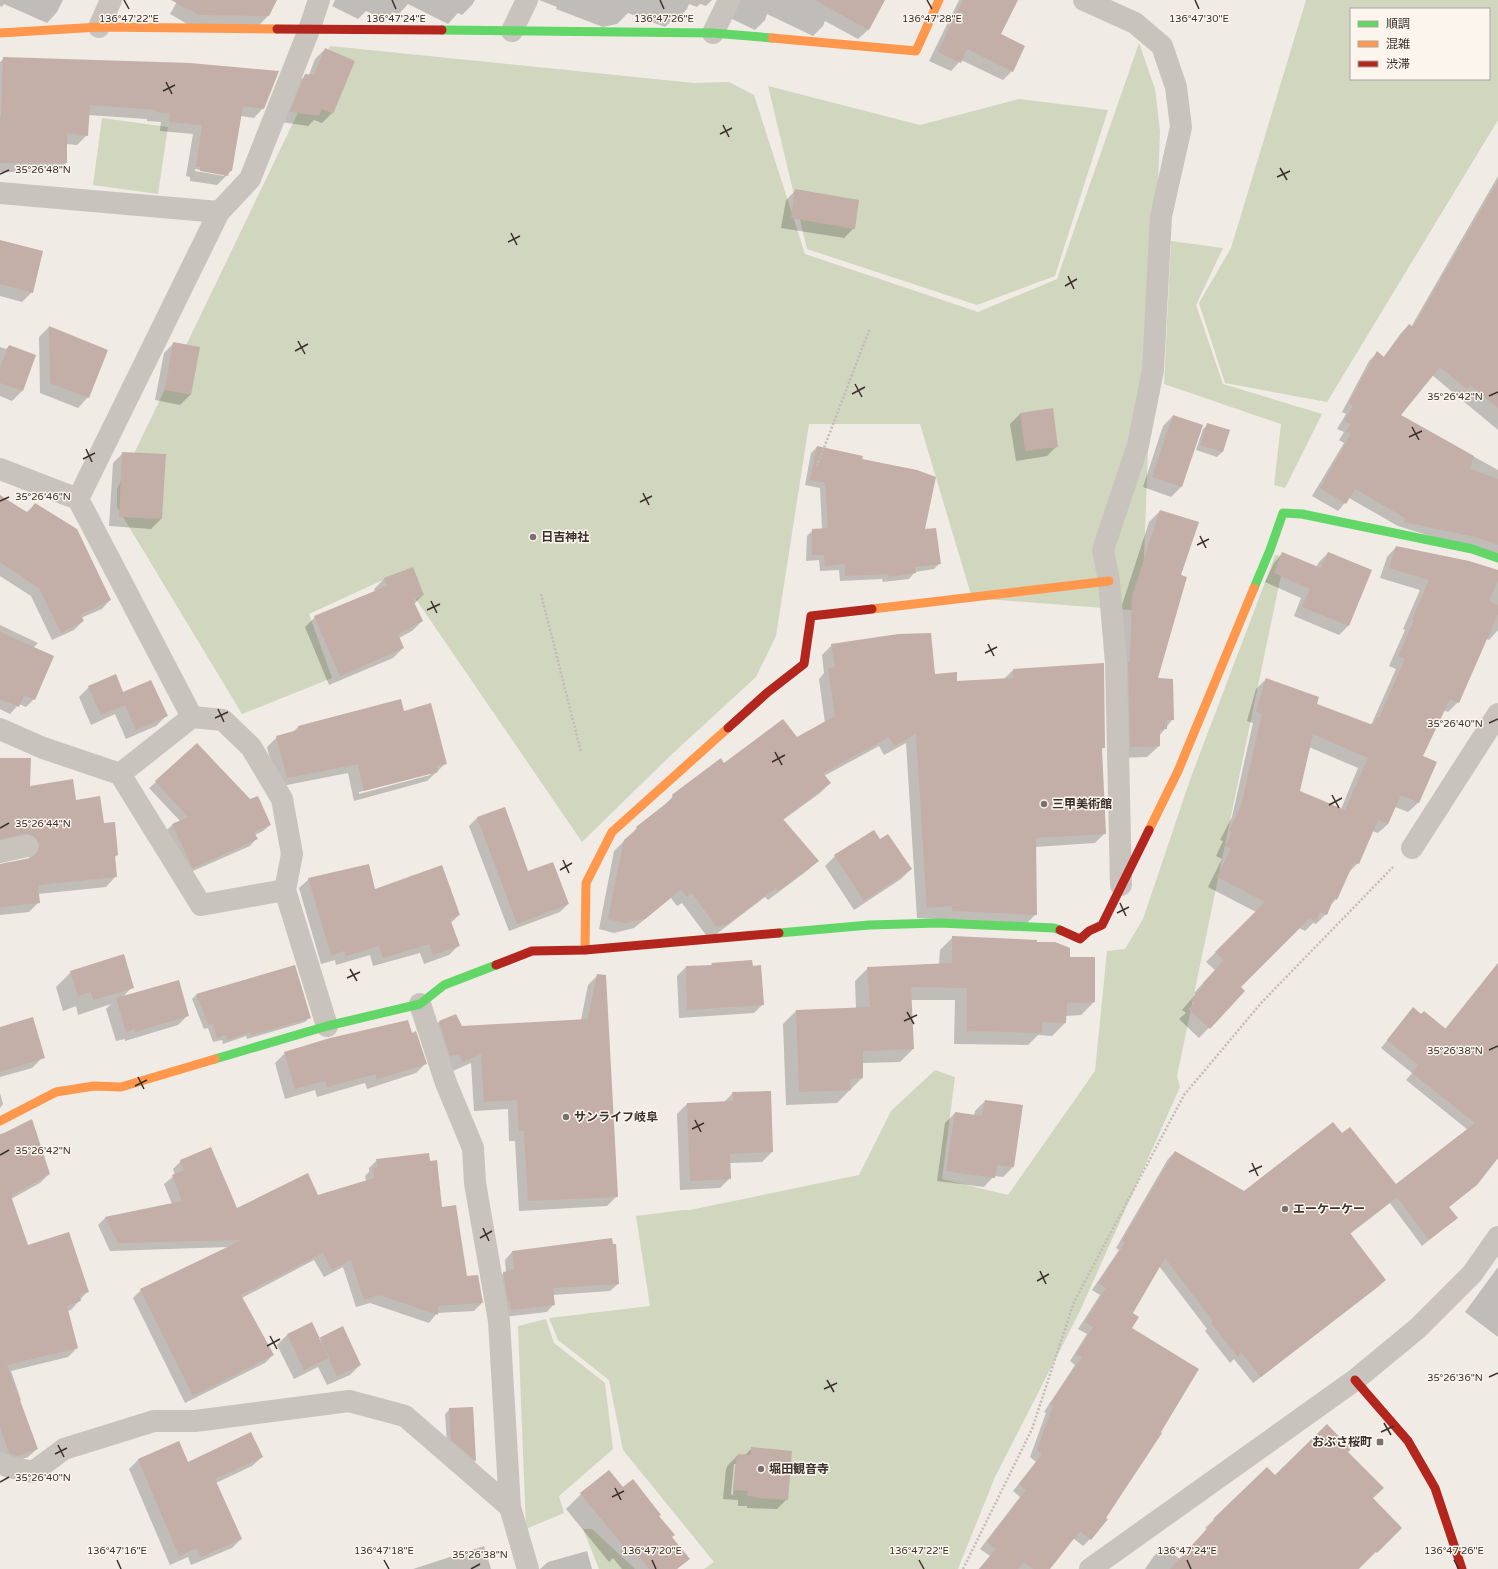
<svg xmlns="http://www.w3.org/2000/svg" width="1498" height="1569" font-family="'Varela Round','Noto Sans JP',sans-serif">
<style>
.green{fill:#d1d6bf;fill-rule:evenodd}
.shadow{fill:#0003;fill-rule:evenodd}
.building{fill:#c3afa7;fill-rule:evenodd}
.lines{fill:none;stroke-linecap:round;stroke-linejoin:round}
.path{stroke:#c2bbb6;stroke-width:2.5;stroke-dasharray:2 2;stroke-linecap:butt}
.street{stroke:#c9c3be;stroke-width:22}
.fast{stroke:#63d668;stroke-width:9}
.slow{stroke:#ff974d;stroke-width:9}
.jam{stroke:#b3261e;stroke-width:9}
.ticks{fill:none;stroke:#3b302b;stroke-width:1.5}
.poi-dot{fill:#7a716c;stroke:#fbf5ee;stroke-width:1.5}
.labels{text-anchor:middle;dominant-baseline:central;stroke-width:3;stroke-linejoin:round;paint-order:stroke}
.poi-label{font-size:12px;font-weight:bold;fill:#3b302b;stroke:#fbf5ee;text-anchor:start}
.ticks-label{font-size:10px;text-anchor:middle;fill:#3b302b;stroke:#fbf5ee;stroke-width:3;stroke-linejoin:round;paint-order:stroke}
</style>
<rect width="100%" height="100%" fill="#f0ebe5"/>
<path class="green" d="M1306,0H1498V120L1327,402L1225,383L1199,303L1231,248ZM1351,9H1489V79H1351Z
M1139,43L1155,89L1160,131L1142,611L972,598L920,424H809L776,636L756,677L671,755L582,842L398,573L309,614L332,678L242,714L117,507V489L330,46L694,83L729,82L754,95L805,254L978,312L1057,279Z
M768,86L920,125L1019,99L1108,110L1055,276L977,305L807,249Z
M102,118L168,127L158,194L93,185Z
M1171,241L1223,248L1196,305L1223,384L1322,414L1285,488L1274,485L1281,424L1164,384Z
M1275,555L1285,556L1177,1076L1180,1087L1080,1311L995,1477L958,1569H704L714,1562L623,1450L609,1380L558,1340L549,1318L650,1306L636,1216L683,1210H690L859,1175L891,1111L935,1070L955,1077L942,1179L1008,1195L1095,1071L1107,951L1125,949L1143,919L1191,777L1267,577Z
M546,1319L554,1343L605,1383L613,1449L559,1496L564,1513L526,1529L518,1326Z
M583,1529H592L635,1569H599Z"/>
<path class="shadow" d="M0,0H63L57,12L47,23L4,4L2,7L0,6Z
M178,0H276L268,16L258,26L189,25L170,14Z
M335,0H475L472,5L462,15L458,13L448,24L408,4L398,15L393,12L385,20L366,11L358,19L332,6Z
M539,0H712L706,6L700,4L697,7L689,4L687,9L678,19L674,18L665,27L628,13L617,24L603,27L556,9L557,7Z
M726,0H884L868,30L858,39L825,21L823,26L813,36L767,14L765,20L755,30L730,18Z
M959,0H1001L1000,34L1012,71L1003,80L961,60L951,71L929,61Z
M325,49L332,113L322,123L314,120L308,126L281,122L295,85L306,75H309L315,59Z
M4,58L263,108L254,118L241,116L231,171L217,185L190,181V177L186,176L193,134L160,131L161,122L147,121V119L88,115L87,135L77,145L66,144V163L56,172H0V62ZM195,169L224,174V176L195,171Z
M1498,176V430L1432,375L1400,416L1498,470V557L1398,526L1349,498L1338,511L1312,496L1344,443L1339,440L1344,432L1337,429L1346,414L1342,412L1369,361L1377,353L1383,358L1401,333L1409,325L1411,327Z
M796,190L854,228L844,238L781,228L786,200Z
M0,241L32,292L22,302L0,296Z
M49,327L88,397L78,408L40,393L39,337Z
M174,343L190,395L180,405L155,400L164,353Z
M9,346L22,391L12,401L0,396V347L6,349Z
M1020,414L1057,446L1047,456L1016,461L1010,424Z
M1173,416L1202,425L1181,487L1171,497L1143,487L1163,426Z
M1208,424L1229,430L1222,452L1217,457L1196,450L1203,429Z
M817,447L861,460L924,530L940,563L934,569L915,572L909,579L883,582L882,579L840,581L839,570L820,571L819,560L806,561L807,536L813,530L822,529L820,488L805,485L811,453Z
M123,453L164,455L161,519L151,529L109,526L113,463Z
M0,497L27,512L35,504L110,600L102,609L81,618L83,621L74,630L52,640L31,596L0,576Z
M1160,511L1180,576L1157,679L1173,719L1159,736V746L1147,757L1119,758L1121,608L1149,522Z
M1396,547L1498,571V630L1489,640L1486,639L1458,702L1448,712L1443,710L1422,756L1436,762L1418,803L1408,812L1395,807L1388,824L1378,833L1372,831L1358,863L1348,873L1336,899L1330,906L1326,914L1316,924L1313,923L1305,931L1299,928L1240,987L1244,991L1199,1038L1179,1019L1186,1013L1182,1010L1195,995L1194,993L1215,970L1206,962L1256,912L1208,887L1222,859L1216,856L1223,841L1220,840L1232,817L1253,723L1247,721L1256,689L1266,679L1316,705L1370,725L1372,723L1396,669L1389,666L1405,630L1403,629L1420,590L1380,578L1387,557ZM1309,747L1358,768L1341,809L1299,791Z
M1283,553L1316,567L1319,562L1328,553L1371,571L1348,626L1339,635L1294,616L1301,598L1265,582L1274,563Z
M412,568L423,595L414,604L422,621L412,631L399,638L403,648L393,658L329,685L305,627L315,617L375,592L374,589L384,579Z
M0,625L38,643L33,648L34,699L26,707L19,704L10,714L0,709Z
M832,645L956,682L1004,679L1013,670L1104,747L1101,750L1105,833L1095,843L1035,847L1036,914L1026,924L917,918L906,743L884,755L879,746L824,776L830,783L820,793L783,820L818,861L808,870L768,900L765,897L715,935H706L682,903L677,906L671,898L634,928L614,933L599,929L614,851L637,828L663,807L674,795L724,764L797,739L825,723L819,679L824,673L822,655Z
M89,687L166,716L156,726L126,739L115,714L91,725L79,697Z
M404,712L445,764L427,781L354,801L348,773L277,787L267,747L277,737L292,733L298,727ZM432,772L430,775L359,794V792Z
M0,759L29,787L75,801L103,824L117,855L114,858L116,876L106,887L38,894L39,902L29,912L0,915V865L29,859L30,854L0,846Z
M156,782L270,825L263,831L255,835L256,839L250,846L186,874L166,831L172,825L180,821L149,788Z
M504,808L527,872L568,904L560,912L509,931L469,826L477,818Z
M879,841L911,869L901,879L854,910L825,866L835,856Z
M309,879L374,890L459,915L451,923L458,946L449,955L424,964L420,953L373,966L370,955L336,965L335,960L321,964L299,888Z
M953,937L1036,943L1069,958H1094V1002L1081,1015L1065,1016V1023L1052,1036L1038,1035L1028,1045L954,1044L955,1000H911L913,1049L900,1062L862,1063V1078L837,1103L786,1105L783,1024L796,1011L856,1009L855,981L868,968L939,964L940,950Z
M1498,963V1157L1476,1184L1448,1208L1456,1218L1422,1246L1390,1203L1350,1234L1385,1280L1378,1287L1253,1383L1234,1359L1230,1363L1205,1331L1207,1329L1159,1266L1131,1313V1328L1090,1539L1083,1546L1073,1538L1049,1569H979L990,1556L980,1549L1020,1497L1013,1491L1036,1462L1030,1457L1046,1413L1044,1412L1075,1365L1070,1361L1087,1334L1078,1329L1100,1295L1092,1290L1119,1250L1116,1248L1168,1159L1175,1152L1244,1192L1342,1135L1396,1186L1468,1130L1406,1080L1412,1073L1381,1048L1413,1009L1445,1029Z
M712,964L752,967L763,1004L754,1013L679,1018L677,976L686,967H709Z
M71,972L132,987L123,997L188,1015L178,1025L125,1041V1039L116,1041L106,1009L111,1004L78,1015L76,1006L63,1011L56,987Z
M598,975L617,1196L607,1206L519,1211L515,1141H509L508,1109L474,1111L471,1063L453,1071L430,1032L439,1022L461,1027L581,1020L588,985Z
M196,995L310,1017L305,1022L247,1039L246,1036L223,1044L222,1040L213,1042L208,1028L204,1029L192,999Z
M0,1028L41,1059L32,1068L0,1077Z
M411,1034L425,1064L416,1073L367,1089L365,1083L317,1097L315,1090L285,1099L275,1063L285,1053Z
M770,1092L772,1152L762,1162L729,1163L730,1178L720,1188L680,1190L677,1114L687,1104L723,1103L733,1093Z
M0,1093L3,1104L0,1108Z
M985,1101L1013,1167L1003,1177L994,1176L984,1187L937,1181L945,1123L955,1113L974,1116L975,1111Z
M6,1133L49,1174L40,1183L11,1199L28,1246L87,1292L71,1310L68,1311L77,1348L68,1357L11,1371L21,1400L19,1402L37,1449L28,1457L8,1464L0,1460V1134Z
M377,1160L441,1208L466,1277L482,1303L474,1311L437,1313L429,1323L370,1303L356,1307L343,1267L324,1277L314,1260L242,1298L273,1355L265,1363L185,1403L133,1298L141,1290L228,1247L110,1251L98,1225L106,1217L172,1204L164,1184L175,1175L173,1169L181,1161L236,1210L318,1196L366,1181L365,1176L369,1172V1168Z
M512,1252L618,1284L610,1291L553,1295L554,1304L547,1312L504,1317L496,1280L504,1273L506,1272L505,1260Z
M1498,1267V1337L1465,1312Z
M311,1324L319,1340L360,1365L350,1375L327,1385L318,1367L294,1379L277,1345L287,1335Z
M472,1408L475,1461L471,1465L447,1444L445,1414L450,1409Z
M179,1442L188,1463L262,1457L252,1466L216,1483L241,1539L232,1548L191,1565L188,1557L170,1565L129,1469L138,1460Z
M752,1448L787,1499L777,1509L747,1508V1506H738V1500L723,1499L726,1469L728,1465L738,1455L744,1456ZM734,1464H736L733,1495L731,1494Z
M1346,1452L1372,1498L1400,1528L1359,1569H1145L1154,1556L1163,1547L1180,1559L1207,1529L1205,1528L1267,1468L1275,1477Z
M623,1489L658,1517L671,1537L674,1569H622L613,1558L609,1562L566,1509L581,1494Z
M484,1546L491,1569H412H413Z
M587,1551L592,1569H540L548,1562Z"/>
<path class="building" d="M171,0H277L269,16L199,15Z
M815,0H885L869,30Z
M963,0H1018L1001,34L1025,46L1013,72L967,49L961,63L938,52Z
M325,48L355,61L333,114L322,109L319,116L290,112L305,74L314,75Z
M3,57L190,63L279,71L264,109L243,106L232,171H229L228,176L200,171V167H196L202,125L169,122L170,113L156,112V110L90,105L88,136L67,133V163H0V117H1Z
M1498,181V408L1470,385L1467,389L1440,367L1401,415L1474,456L1470,469L1498,479V545L1475,537L1404,522L1405,518L1355,489L1346,504L1320,488L1351,434L1346,431L1351,424L1344,421L1353,406L1349,403L1377,351L1384,357L1409,324L1413,327Z
M795,189L859,200L855,229L791,218Z
M0,240L43,251L33,293L0,284Z
M49,326L108,350L89,398L50,383Z
M173,342L200,347L191,395L165,390Z
M9,345L36,355L23,391L0,383V368Z
M1053,408L1058,447L1025,451L1020,413Z
M1173,415L1203,425L1182,487L1152,477Z
M1207,423L1230,430L1223,452L1200,445Z
M817,446L863,456L862,459L917,470L936,477L925,529L936,528L941,564L915,567L916,573L888,577V574L845,576V564L825,566L824,555H812V529L828,528L825,483L810,480Z
M122,452L166,454L162,519L119,517Z
M0,495L28,513L35,503L77,529L111,600L81,615L84,621L61,633L39,588L0,562Z
M1160,510L1199,522L1181,575L1187,577L1158,678L1173,679L1174,720H1167V729L1160,730V746L1130,747L1128,662H1130L1132,596Z
M1396,546L1469,561L1498,570V580L1489,601L1498,605V614L1459,703L1450,699L1423,756L1437,762L1419,803L1401,795L1388,824L1378,820L1359,864L1354,862L1337,900L1334,898L1327,915L1320,912L1316,921L1309,919L1241,987L1245,991L1210,1029L1188,1009L1195,1003L1191,999L1204,985L1203,983L1224,960L1215,952L1265,902L1217,877L1231,849L1225,846L1232,832L1229,831L1241,806L1262,714L1256,711L1266,678L1319,697L1317,704L1373,725L1377,717L1379,718L1405,659L1398,656L1414,620H1412L1429,580L1389,568ZM1313,734L1368,758L1345,810L1300,791Z
M1282,552L1321,568L1328,552L1372,570L1349,626L1302,607L1310,589L1274,573Z
M413,567L424,595L413,600L423,621L398,634L404,648L340,676L314,616L387,586L384,578Z
M0,632L54,656L35,700L24,695L19,707L0,699Z
M931,633L935,674L957,672V681L1013,678V669L1104,663L1105,748H1102L1106,834L1036,838L1037,915L952,911V906L927,908L916,734L894,746L889,737L823,773L831,783L783,819L819,861L778,891L776,888L726,925L716,926L692,893L687,897L681,889L645,919L625,923L608,919L624,840L637,829L636,827L673,798L672,795L673,794L721,758L724,763L783,719L797,737L835,716L828,668L835,667L831,644L898,634Z
M116,674L123,692L151,680L168,716L136,730L125,705L101,715L88,686Z
M401,699L404,711L431,703L447,764L437,766L438,772L364,791L358,764L287,778L276,736L298,730V726Z
M197,743L250,799L258,796L271,825L254,832L258,839L193,868L172,824L188,817L155,781Z
M0,758H31L30,786L73,779L76,800L100,796L104,823L115,822L118,855L115,856L117,877L38,885L40,903L0,907V864L30,858L35,855L39,850V844L36,838L30,834H24L0,839Z
M505,807L528,871L553,862L569,904L517,924L477,817Z
M874,830L880,839L888,834L912,869L864,901L834,855Z
M369,864L375,889L442,865L460,915L450,919L460,946L433,955L429,944L383,958L379,946L346,956L344,951L331,955L308,878Z
M952,936L1037,940V942H1055L1070,948V957H1095V1002L1067,1003L1066,1023L1042,1022V1033L967,1031V988L911,987L914,1049L863,1051V1078L850,1079L851,1090L799,1092L796,1010L870,1007L867,967L952,963Z
M124,954L134,988L93,1000L91,992L78,996L70,971Z
M752,960L753,966L761,965L764,1005L687,1010L686,966L713,965L711,963Z
M1498,963V1158L1477,1185L1449,1207L1458,1218L1429,1240L1397,1197L1350,1233L1386,1280L1261,1377L1241,1352L1238,1357L1211,1323L1213,1321L1165,1258L1133,1313L1139,1317L1132,1328L1199,1369L1161,1432L1162,1433L1106,1518L1108,1519L1091,1540L1080,1531L1050,1569H1033L1024,1562L1018,1569H979L996,1549L987,1542L1026,1490L1019,1484L1042,1454L1037,1450L1053,1406L1050,1404L1082,1357L1076,1354L1093,1327L1085,1322L1106,1288L1098,1283L1125,1243L1122,1241L1175,1151L1244,1191L1333,1122L1342,1133L1350,1127L1396,1184L1475,1123L1412,1073L1418,1065L1387,1040L1413,1007L1421,1014L1424,1011L1446,1029Z
M295,965L311,1018L251,1035L250,1032L228,1040L226,1035L217,1038L213,1024L209,1025L196,994Z
M597,974L606,975L618,1197L528,1201L524,1131H519L517,1100L484,1102L481,1054L463,1062L459,1054L450,1056L439,1021L456,1014L462,1026L588,1019Z
M179,980L189,1016L135,1032V1029L126,1032L116,998Z
M33,1017L45,1058L0,1072V1027Z
M408,1020L412,1033L416,1031L427,1064L377,1079L375,1074L327,1087L325,1081L295,1089L284,1052L330,1038Z
M771,1091L773,1152L730,1154L731,1179L690,1181L687,1103L733,1101L732,1092Z
M985,1100L1023,1105L1014,1167L997,1165L995,1178L946,1171L955,1112L982,1116Z
M32,1119L50,1174L11,1196L28,1245L69,1232L89,1292L79,1295L81,1301L67,1306L78,1348L7,1365L38,1449L18,1456L9,1453L0,1427V1135Z
M211,1147L237,1208L308,1173L318,1195L374,1178L373,1168L378,1167L376,1159L429,1153L430,1161L437,1160L442,1207L456,1205L467,1276L478,1275L483,1303L438,1306V1315L379,1295L364,1300L351,1260L332,1270L323,1253L241,1295L274,1355L193,1396L140,1289L242,1240L118,1243L105,1217L182,1201L172,1175L184,1170L180,1160Z
M612,1238L613,1244H616L619,1284L553,1288L555,1305L511,1310L510,1301H508L503,1272L514,1270L512,1251Z
M312,1322L329,1358L304,1370L287,1334Z
M343,1326L361,1365L337,1376L319,1338Z
M473,1407L476,1461L451,1440L449,1408Z
M1327,1424L1351,1449L1348,1452L1384,1488L1373,1498L1402,1528L1377,1553L1375,1551L1358,1569H1170L1215,1520L1213,1519L1267,1467L1275,1475Z
M251,1432L263,1457L215,1479L242,1539L201,1557L197,1548L179,1556L138,1459L179,1441L188,1462Z
M751,1447L792,1451L788,1500L757,1498V1497L747,1496L748,1491L733,1490L736,1458H738V1454L751,1455Z
M609,1470L623,1487L633,1479L661,1515L659,1516L675,1535L672,1537L690,1559L677,1569H649L629,1544L625,1548L580,1493Z"/>
<g class="lines">
<path class="path" d="M817,466L870,328
M541,594L581,752
M963,1569L1032,1429L1074,1302L1184,1095L1262,1002L1393,867"/>
<path class="street" d="M1084,0L1135,23L1162,46L1176,87L1181,127L1161,216L1153,370L1138,445L1103,550L1109,581L1116,663L1121,885
M99,27L111,0
M512,31L527,0
M713,33L729,0
M0,193L219,212
M0,469L78,499L192,717
M78,499L219,212L250,179L309,30L319,0
M0,729L43,748L120,774L201,905L285,890
M120,774L192,717L223,720L251,747L282,799L292,854L285,890L327,1026
M1412,848L1498,714
M0,852L27,846
M420,1004L446,1083L473,1148L475,1183L499,1321L510,1507L528,1569
M0,1463L9,1467L33,1472L64,1449L154,1421H195L349,1401L405,1416L510,1507
M1090,1569L1355,1380L1418,1328L1472,1274L1498,1237"/>
<path class="fast" d="M442,30L713,33L772,38
M1254,588L1270,550L1283,513L1302,514L1472,549L1498,558
M779,933L869,925L939,923L1054,928L1060,930
M215,1059L327,1026L420,1004L444,985L496,965"/>
<path class="slow" d="M0,33L99,27L277,29
M772,38L916,51L939,0
M872,609L1109,581
M1149,830L1178,771L1254,588
M585,950L586,883L612,832L728,728
M0,1121L56,1092L94,1086L121,1087L215,1059"/>
<path class="jam" d="M277,29L442,30
M728,728L768,692L804,664L811,616L872,609
M1060,930L1080,939L1089,931L1102,925L1149,830
M496,965L532,951L585,950L779,933
M1355,1380L1408,1441L1435,1488L1462,1569"/>
</g>
<path class="ticks" d="M124,0L129,9M392,0L396,9M660,0L664,9M927,0L932,9M1195,0L1199,9M166,82L172,94M163,91L175,85M723,125L729,137M720,134L732,128M1280,168L1287,180M0,174L9,170M1277,177L1290,171M511,233L517,245M508,242L520,236M1068,276L1074,289M1065,286L1077,279M298,341L305,354M295,351L308,344M855,384L862,397M852,394L865,387M1489,396L1498,392M1412,427L1419,440M1409,437L1422,431M86,449L92,462M83,459L95,453M643,493L649,505M0,501L9,497M640,502L652,496M1200,536L1206,548M1197,545L1209,539M431,601L437,613M427,610L440,604M988,644L994,656M985,653L997,647M218,709L224,722M215,718L228,712M1489,723L1498,719M775,752L782,765M772,762L785,755M1332,795L1339,808M1329,805L1342,798M0,828L9,823M563,860L569,873M560,870L572,863M1120,903L1126,916M1117,913L1129,907M350,969L357,981M347,978L360,972M907,1012L914,1024M904,1021L917,1015M1489,1050L1498,1046M138,1077L144,1089M135,1086L147,1080M695,1120L701,1132M692,1129L704,1123M0,1155L9,1150M1252,1163L1258,1176M1249,1172L1262,1166M483,1228L489,1241M480,1238L492,1231M1040,1271L1046,1284M1037,1281L1049,1274M270,1336L277,1349M267,1346L280,1339M1489,1377L1498,1373M827,1380L834,1392M824,1389L837,1383M1384,1423L1391,1435M1381,1432L1394,1426M58,1445L64,1457M55,1454L67,1448M0,1482L9,1477M615,1488L621,1500M612,1497L624,1491M117,1560L121,1569M384,1560L389,1569M652,1560L656,1569M919,1560L924,1569M1187,1560L1191,1569M1454,1560L1459,1569M471,1569L480,1564"/>
<g class="poi-dot">
<circle cx="533" cy="537" r="4"/>
<circle cx="1044" cy="804" r="4"/>
<circle cx="566" cy="1117" r="4"/>
<circle cx="1285" cy="1209" r="4"/>
<rect x="1376" y="1438" width="8" height="8" rx="2"/>
<circle cx="761" cy="1469" r="4"/>
</g>
<g class="labels">
<g class="poi-label">
<text x="541" y="537">日吉神社</text>
<text x="1052" y="804">三甲美術館</text>
<text x="574" y="1117">サンライフ岐阜</text>
<text x="1293" y="1209">エーケーケー</text>
<text x="1372" y="1442" text-anchor="end">おぶさ桜町</text>
<text x="769" y="1469">堀田観音寺</text>
</g>
</g>
<g class="ticks-label">
<text x="129" y="22">136°47'22"E</text>
<text x="396" y="22">136°47'24"E</text>
<text x="664" y="22">136°47'26"E</text>
<text x="932" y="22">136°47'28"E</text>
<text x="1199" y="22">136°47'30"E</text>
<text x="43" y="173">35°26'48"N</text>
<text x="1455" y="400">35°26'42"N</text>
<text x="43" y="500">35°26'46"N</text>
<text x="1455" y="727">35°26'40"N</text>
<text x="43" y="827">35°26'44"N</text>
<text x="1455" y="1054">35°26'38"N</text>
<text x="43" y="1154">35°26'42"N</text>
<text x="1455" y="1381">35°26'36"N</text>
<text x="43" y="1481">35°26'40"N</text>
<text x="117" y="1554">136°47'16"E</text>
<text x="384" y="1554">136°47'18"E</text>
<text x="652" y="1554">136°47'20"E</text>
<text x="919" y="1554">136°47'22"E</text>
<text x="1187" y="1554">136°47'24"E</text>
<text x="1454" y="1554">136°47'26"E</text>
<text x="480" y="1558">35°26'38"N</text>
</g>
<rect x="1350" y="8" width="140" height="72" fill="#fbf5ee" stroke="#aea6a0"/>
<rect x="1358" y="21" width="20" height="6" fill="#63d668" stroke="#aea6a0"/>
<text x="1386" y="28" font-size="12" fill="#3b302b">順調</text>
<rect x="1358" y="41" width="20" height="6" fill="#ff974d" stroke="#aea6a0"/>
<text x="1386" y="48" font-size="12" fill="#3b302b">混雑</text>
<rect x="1358" y="61" width="20" height="6" fill="#b3261e" stroke="#aea6a0"/>
<text x="1386" y="68" font-size="12" fill="#3b302b">渋滞</text>
</svg>
